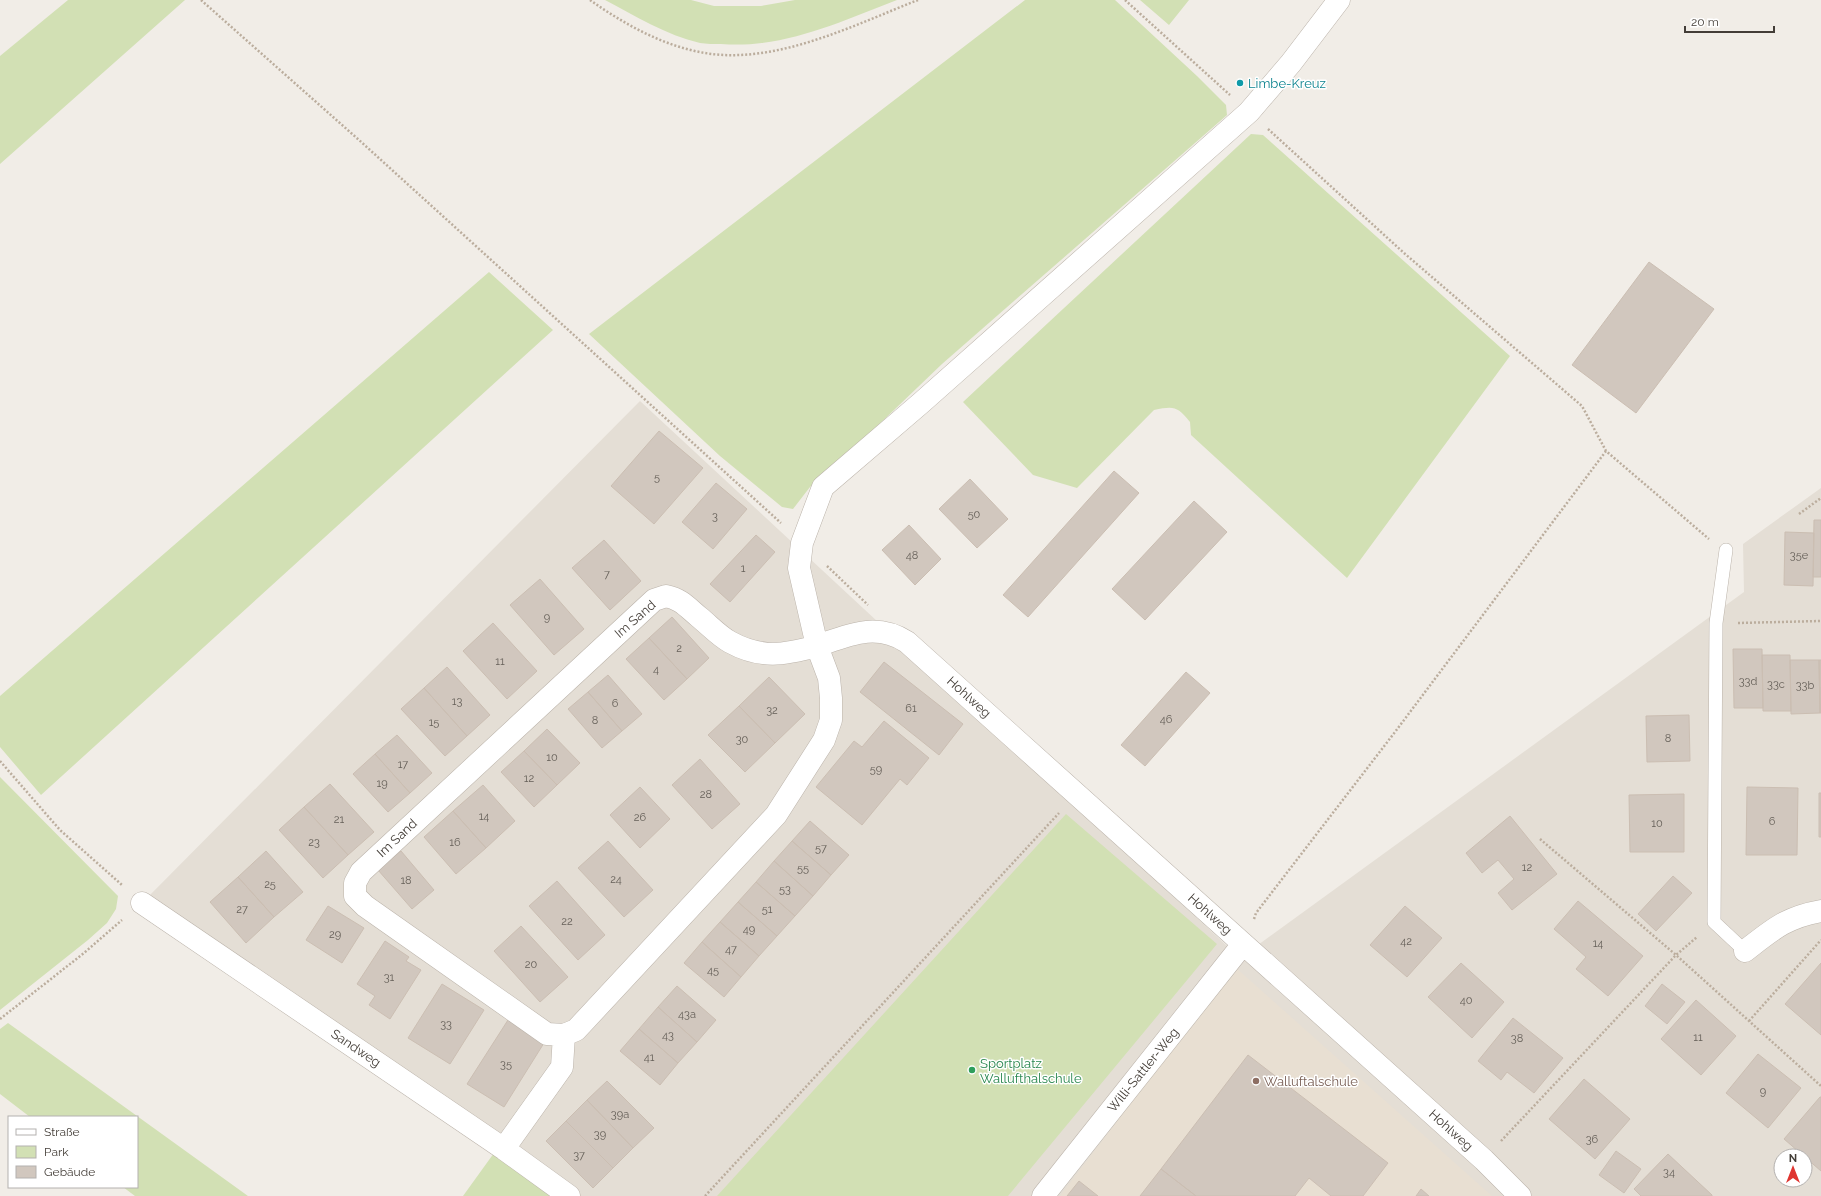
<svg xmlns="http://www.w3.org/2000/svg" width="1821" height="1196" font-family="Raleway,sans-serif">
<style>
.residential{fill:#e4ded5;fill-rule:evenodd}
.education{fill:#e8dfd2}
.green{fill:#d2e0b4}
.building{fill:#d1c7be;stroke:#cbbeb2}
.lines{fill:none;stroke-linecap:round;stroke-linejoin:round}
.service-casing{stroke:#bbb3aa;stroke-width:14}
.minor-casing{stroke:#bbb3aa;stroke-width:23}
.path{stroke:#bbad9d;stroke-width:2.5;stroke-dasharray:2 2;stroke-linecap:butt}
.service{stroke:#fff;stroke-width:13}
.minor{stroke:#fff;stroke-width:22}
.culture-dot{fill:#0f9aa8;stroke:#fff;stroke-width:1.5}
.leisure-dot{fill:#2e9e5b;stroke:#fff;stroke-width:1.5}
.education-dot{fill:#8d6e63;stroke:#fff;stroke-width:1.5}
.labels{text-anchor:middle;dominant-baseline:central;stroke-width:3;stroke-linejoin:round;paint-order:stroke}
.number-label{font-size:11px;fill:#666059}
.culture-label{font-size:13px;fill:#0d838f;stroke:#fff;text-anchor:start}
.street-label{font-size:13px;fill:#433d37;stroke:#fff}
.leisure-label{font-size:13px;fill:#27864d;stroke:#fff;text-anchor:start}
.education-label{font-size:13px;fill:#785e54;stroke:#fff;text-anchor:start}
</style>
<rect width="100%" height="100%" fill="#f1ede7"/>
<path class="residential" d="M640,401L1240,958L1744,592L1743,544L1821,488V1196H556L147,898ZM1781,1156H1805V1180H1781Z"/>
<path class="education" d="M1235,967L1492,1196H1060Z"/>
<path class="green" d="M68,0H185L0,164V56Z
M605,0H691L714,6H761L795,0H897C840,22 783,49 721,44C714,44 706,44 700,43C666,35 635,16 605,0Z
M1025,0H1115L1197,76L1226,105L1227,115L942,364L846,456L810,487L793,509L782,507L720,456L589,334Z
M1140,0H1189L1169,25Z
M1251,134L1263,135L1510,356L1347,578L1191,435L1190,422C1177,406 1174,406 1154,410L1077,488L1033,475L963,402Z
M489,272L553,330L41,795L0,747V696Z
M0,777L118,896L116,909L107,923L88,940L0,1010Z
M1066,814L1217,944L1008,1196H717Z
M8,1023L248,1196H135L123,1187H137V1117H30L0,1094V1029Z
M494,1153L556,1196H463Z"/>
<path class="building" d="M1649,262L1714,309L1636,413L1572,365Z
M659,431L703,468L654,524L611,486Z
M1114,471L1139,493L1028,617L1003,595Z
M970,479L1008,519L977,548L939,509Z
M716,483L747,509L713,549L682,522Z
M1194,501L1227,532L1145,620L1112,589Z
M1814,520H1821V577H1813Z
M909,525L941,559L915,585L882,550Z
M1785,532L1814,533L1813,586L1784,585Z
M756,535L775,552L730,602L710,584Z
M604,540L641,581L610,610L572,568Z
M540,579L584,629L554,655L510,605Z
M672,617L709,658L687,679L649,638Z
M493,623L537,671L507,699L463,651Z
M649,638L687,679L664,700L626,659Z
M1733,649H1762L1763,708H1734Z
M1762,655H1790L1791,711H1763Z
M1790,660H1819L1820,713L1791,714Z
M1819,660H1821V713H1820Z
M884,662L963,724L939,755L860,692Z
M447,667L490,715L467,736L424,688Z
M1186,672L1210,693L1145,766L1121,745Z
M608,675L642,714L622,731L588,692Z
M769,677L805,714L775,743L739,706Z
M424,688L467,736L445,756L401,709Z
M588,692L622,731L602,748L568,709Z
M739,706L775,743L745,772L708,735Z
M1689,715L1690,761L1647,762L1646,716Z
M884,721L929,758L907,785L900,779L862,825L816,787L854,741L862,747Z
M547,729L580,763L557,785L524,751Z
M397,735L432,773L410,793L375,754Z
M524,751L557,785L534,807L501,772Z
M375,754L410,793L388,812L353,774Z
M700,759L740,804L712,829L672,785Z
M330,784L374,832L348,855L304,807Z
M483,785L515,821L486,848L453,811Z
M640,787L670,819L640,848L610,815Z
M1747,787L1798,788L1797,855H1746Z
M1819,793H1821V837H1819Z
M1684,794V852H1630L1629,795Z
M304,807L348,855L323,878L279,830Z
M453,811L486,848L456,874L424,837Z
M1510,816L1557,874L1512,910L1498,893L1514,879L1498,860L1482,873L1466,853Z
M810,821L849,855L831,875L792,841Z
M608,841L653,890L624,917L578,868Z
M792,841L831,875L813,896L774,861Z
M266,851L303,892L274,917L238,877Z
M401,851L434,890L412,909L378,870Z
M774,861L813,896L795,916L756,882Z
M1673,876L1692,893L1656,931L1638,914Z
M238,877L274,917L246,943L210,902Z
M557,881L605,935L578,960L529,906Z
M756,882L795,916L777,936L738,902Z
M1578,901L1643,956L1608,996L1576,969L1586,957L1554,929Z
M738,902L777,936L759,956L720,922Z
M328,906L364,928L342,963L306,940Z
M1405,906L1442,938L1407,977L1370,945Z
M720,922L759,956L741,977L702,942Z
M521,926L568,977L540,1002L494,951Z
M385,941L409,957L406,961L421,970L390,1019L369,1005L375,996L357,984Z
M702,942L741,977L724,997L684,963Z
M1461,963L1504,1002L1472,1038L1428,997Z
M1821,963V1035L1785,1004Z
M442,984L484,1010L450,1064L408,1038Z
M1662,984L1685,1002L1667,1024L1645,1006Z
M677,986L716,1020L697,1042L658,1007Z
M1696,1000L1736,1036L1701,1075L1661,1039Z
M658,1007L697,1042L678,1063L639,1029Z
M1513,1018L1563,1058L1534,1093L1507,1072L1501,1080L1478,1061Z
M508,1020L544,1043L504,1107L467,1084Z
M639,1029L678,1063L660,1085L620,1051Z
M1758,1054L1801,1088L1768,1128L1726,1093Z
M1248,1055L1388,1163L1363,1196H1331L1309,1178L1295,1196H1196L1161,1169Z
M1584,1079L1630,1119L1595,1159L1549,1119Z
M607,1081L654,1128L633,1148L587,1100Z
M1820,1097H1821V1171L1784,1139Z
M587,1100L633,1148L613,1168L566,1121Z
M566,1121L613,1168L593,1188L546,1141Z
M1616,1151L1641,1169L1624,1193L1599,1175Z
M1668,1154L1712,1195V1196H1641L1634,1189Z
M1161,1169L1196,1196H1140Z
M1079,1181L1098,1196H1067Z
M1421,1189L1429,1196H1416Z"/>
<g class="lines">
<defs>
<path id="service" d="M1726,550L1716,623L1714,922L1745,951"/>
<path id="minor" d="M1339,0L1291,63L1249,112L921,403L823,487L802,543L799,568L817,646C849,635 876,622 907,642L1484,1160L1520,1196
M666,596C681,599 687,607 699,617C709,625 719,636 730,642C761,659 784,655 817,646L829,678L831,698V720L824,740L776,815L576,1030L564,1035L547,1034L365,906L355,896V883L361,872L654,600Z
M142,903L504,1149L569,1196
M1745,951C1772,930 1786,917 1821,911
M510,1140L562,1067L564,1035
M1043,1196L1243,944"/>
</defs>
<use href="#service" class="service-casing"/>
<use href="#minor" class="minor-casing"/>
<path class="path" d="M201,0L359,140L781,523
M590,0C624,24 663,46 705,53C776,65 854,25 918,0
M1125,0L1230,95
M1268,129L1404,253L1582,406L1606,451L1709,539
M1799,514L1821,498
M827,566L868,605
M1738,623L1821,621
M0,761L60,830L122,885
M1540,839L1676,955L1821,1086
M1254,919L1256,913L1395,732L1606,451
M0,1019L84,953L122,920
M1749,1021L1821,940
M1501,1141L1676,955L1697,937
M705,1196L1059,813"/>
<use href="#service" class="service"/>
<use href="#minor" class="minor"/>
</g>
<circle class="culture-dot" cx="1240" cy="83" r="4"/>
<circle class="leisure-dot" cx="972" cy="1070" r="4"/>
<circle class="education-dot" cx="1256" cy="1081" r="4"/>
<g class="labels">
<g class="number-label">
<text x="657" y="477">5</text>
<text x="974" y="514">50</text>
<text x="715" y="516">3</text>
<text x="912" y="555">48</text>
<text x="1799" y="555">35e</text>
<text x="743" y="568">1</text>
<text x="607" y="574">7</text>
<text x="547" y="617">9</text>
<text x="679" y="648">2</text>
<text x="500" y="661">11</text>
<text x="656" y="669">4</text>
<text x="1748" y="681">33d</text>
<text x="1776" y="684">33c</text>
<text x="1805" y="685">33b</text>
<text x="457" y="701">13</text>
<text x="615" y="703">6</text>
<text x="911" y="708">61</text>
<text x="772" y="710">32</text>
<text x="1166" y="719">46</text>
<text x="595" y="720">8</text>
<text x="434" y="722">15</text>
<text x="1668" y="738">8</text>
<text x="742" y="739">30</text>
<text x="552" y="757">10</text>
<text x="403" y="764">17</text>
<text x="876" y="769">59</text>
<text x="529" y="778">12</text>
<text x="382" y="783">19</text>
<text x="706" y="794">28</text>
<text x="484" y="816">14</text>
<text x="640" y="817">26</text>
<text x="339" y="819">21</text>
<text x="1772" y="821">6</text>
<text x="1657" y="823">10</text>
<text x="314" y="842">23</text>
<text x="455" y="842">16</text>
<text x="821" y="848">57</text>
<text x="1527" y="867">12</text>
<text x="803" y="868">55</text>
<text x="616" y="879">24</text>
<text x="406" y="880">18</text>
<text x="270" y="884">25</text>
<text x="785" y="889">53</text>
<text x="242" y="909">27</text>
<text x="767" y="909">51</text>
<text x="567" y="921">22</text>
<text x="749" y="929">49</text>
<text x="335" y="934">29</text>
<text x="1406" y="941">42</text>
<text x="1598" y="943">14</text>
<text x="731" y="949">47</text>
<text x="531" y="964">20</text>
<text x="713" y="970">45</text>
<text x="389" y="977">31</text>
<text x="1466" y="1000">40</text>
<text x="687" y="1014">43a</text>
<text x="446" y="1024">33</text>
<text x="668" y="1035">43</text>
<text x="1698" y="1037">11</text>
<text x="1517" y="1038">38</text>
<text x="649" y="1057">41</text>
<text x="506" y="1064">35</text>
<text x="1763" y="1091">9</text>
<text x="620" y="1114">39a</text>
<text x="600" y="1134">39</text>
<text x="1592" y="1139">36</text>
<text x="579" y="1155">37</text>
<text x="1669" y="1172">34</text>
</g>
<g class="culture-label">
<text x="1248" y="83">Limbe-Kreuz</text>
</g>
<g class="street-label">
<text transform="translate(635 619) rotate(-41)">Im Sand</text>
<text transform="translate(969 697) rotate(42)">Hohlweg</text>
<text transform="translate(397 838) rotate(-43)">Im Sand</text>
<text transform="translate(1210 914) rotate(42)">Hohlweg</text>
<text transform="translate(356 1048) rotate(34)">Sandweg</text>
<text transform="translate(1143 1070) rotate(-51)">Willi-Sattler-Weg</text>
<text transform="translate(1451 1130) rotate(42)">Hohlweg</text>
</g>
<g class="leisure-label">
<text x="980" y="1063">Sportplatz<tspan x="980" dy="15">Wallufthalschule</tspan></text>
</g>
<g class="education-label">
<text x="1264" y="1081">Walluftalschule</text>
</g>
</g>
<rect x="8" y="1116" width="130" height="72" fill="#ffffff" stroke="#b4b1af"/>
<rect x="16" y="1129" width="20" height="6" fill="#ffffff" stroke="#b4b1af"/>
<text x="44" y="1136" font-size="12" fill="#433d37">Straße</text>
<rect x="16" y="1146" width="20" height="12" fill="#d2e0b4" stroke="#b4b1af"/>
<text x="44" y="1156" font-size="12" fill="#433d37">Park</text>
<rect x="16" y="1166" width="20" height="12" fill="#d1c7be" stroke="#b4b1af"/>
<text x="44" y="1176" font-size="12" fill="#433d37">Gebäude</text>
<g transform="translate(1793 1168)"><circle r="19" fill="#ffffff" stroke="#b4b1af"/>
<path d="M0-3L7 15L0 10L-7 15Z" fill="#df3530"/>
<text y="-6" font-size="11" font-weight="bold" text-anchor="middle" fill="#433d37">N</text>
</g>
<path d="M1685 26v6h89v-6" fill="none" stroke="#433d37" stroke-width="2"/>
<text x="1691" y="26" font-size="12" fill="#433d37" stroke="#ffffff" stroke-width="3" paint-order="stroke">20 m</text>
</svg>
